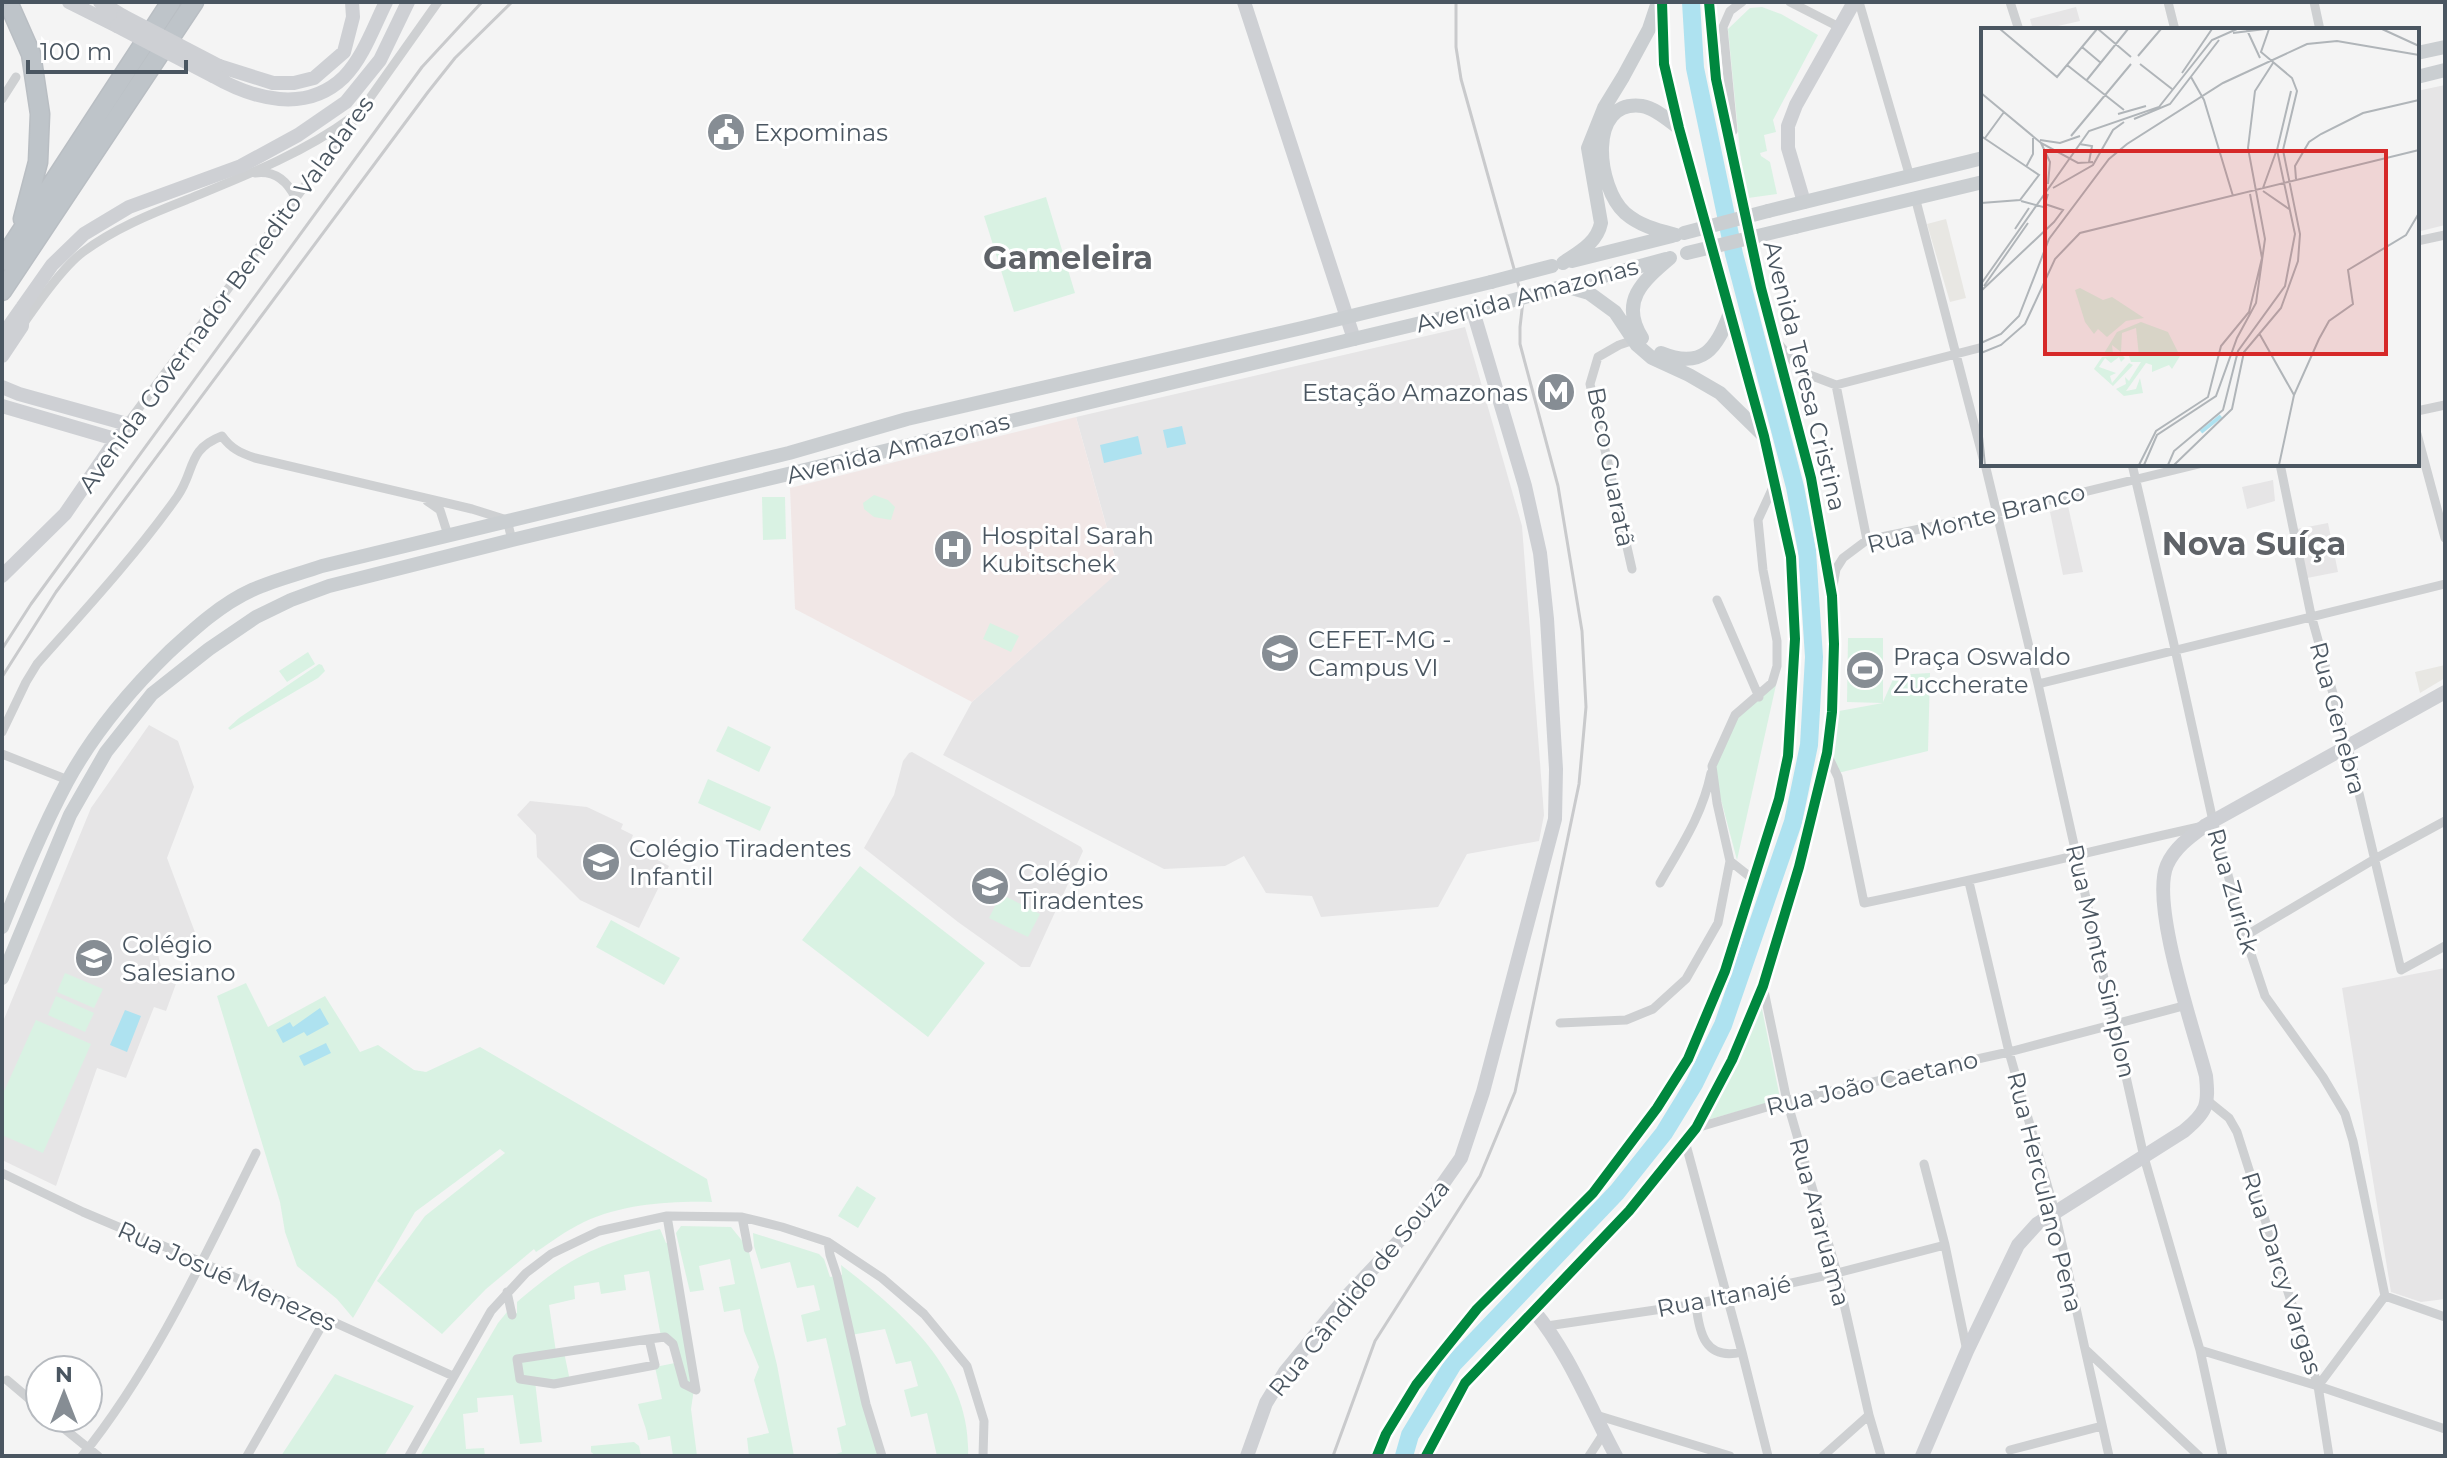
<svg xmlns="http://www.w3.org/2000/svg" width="2447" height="1458" font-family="Montserrat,sans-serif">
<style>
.commercial{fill:#e8e7e3}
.education{fill:#e6e5e6}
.medical{fill:#f1e7e6}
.green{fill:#d9f2e3}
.water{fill:#aee2f0}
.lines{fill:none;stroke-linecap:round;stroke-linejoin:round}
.river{stroke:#aee2f0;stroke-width:18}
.highway-casing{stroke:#b9bec3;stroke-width:21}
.street{stroke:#ced0d2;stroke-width:9}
.secondary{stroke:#ced0d4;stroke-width:14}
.primary{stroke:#caced1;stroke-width:14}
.highway{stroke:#bec4c9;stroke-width:18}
.rail{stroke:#c9cacc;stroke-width:3}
.secondary-bridge{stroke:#ced0d4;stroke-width:14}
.primary-bridge{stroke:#caced1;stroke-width:14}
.cycleway-casing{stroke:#fff;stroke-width:15}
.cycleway{stroke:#00873e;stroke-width:10}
.labels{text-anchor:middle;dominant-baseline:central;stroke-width:6;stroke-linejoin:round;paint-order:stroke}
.poi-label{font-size:24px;fill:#4a5661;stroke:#fff;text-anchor:start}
.street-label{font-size:24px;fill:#4a5661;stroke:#fff}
.district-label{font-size:32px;font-weight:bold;fill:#5f6368;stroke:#fff}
.inset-river{fill:none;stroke:#aee2f0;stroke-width:4}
.inset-road{fill:none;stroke:#b0b5b9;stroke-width:2}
.view{fill:#d62828;fill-opacity:0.15;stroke:#d62828;stroke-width:4}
.inset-edge{fill:none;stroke:#4a5661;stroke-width:4}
</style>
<rect width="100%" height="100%" fill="#f4f4f4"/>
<path class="commercial" d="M1946,219L1966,298L1950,302L1927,224Z
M2445,665V678L2420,693L2415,672Z"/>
<path class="education" d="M2076,7L2080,21L2058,26L2059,30H2033L2030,19Z
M2445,85V225L2417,232V91Z
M1465,327L1522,526L1544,815L1539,841L1467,854L1438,907L1321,917L1312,896L1266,893L1244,856L1225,866L1164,869L943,755L972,702L1114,575L1117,564L1076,417Z
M2273,480L2275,501L2247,509L2242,487Z
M2068,506L2083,572L2063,575L2050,512Z
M2328,523L2338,572L2307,578L2297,529Z
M149,725L178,741L194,787L167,858L199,943L157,950L162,971L176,967L177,981L166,1011L154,1007L126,1078L97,1068L56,1186L2,1160V1024L91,808Z
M912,752L1081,847L1083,851L1030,967H1021L958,922L864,848L894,795L903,761L909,753Z
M530,801L587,807L623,824L621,829L633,835L629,845L669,866L639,928L580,900L537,857L536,835L517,815Z
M2445,968V1299L2421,1302L2391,1292L2342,988Z"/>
<path class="medical" d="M1076,417L1117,565L1114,576L972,702L795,609L790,488Z"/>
<path class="green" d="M1762,7L1781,14L1818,35L1773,120L1776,132L1764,135L1767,151L1760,153L1761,156L1770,162L1777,194L1748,198L1741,162L1728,29L1750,8Z
M1046,197L1075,293L1014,312L984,216Z
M874,495L888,500L895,507L891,520L874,517L864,509L863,503Z
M762,497H785L786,539L763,540Z
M990,623L1019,636L1011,652L983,639Z
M1848,638H1883V702L1895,675L1930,673L1928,751L1838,773L1829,754L1839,711L1883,703L1847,702Z
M308,652L315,664L287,682L279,671Z
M319,664L322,665L325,671L318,678L230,730L228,728L239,718Z
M1776,685L1737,860L1712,766L1735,715Z
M728,726L771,747L759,772L716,751Z
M708,779L771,807L760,831L698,803Z
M860,866L985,963L928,1037L802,940Z
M1001,894L1040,914L1028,937L989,918Z
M611,920L680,958L664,985L596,947Z
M65,973L103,989L94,1008L57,992Z
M246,983L268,1027L325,996L360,1052L378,1045L414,1070L426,1072L480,1047L707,1179L712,1202C669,1201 623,1204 584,1222C567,1230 551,1242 536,1252L534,1249L486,1289L442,1334L377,1281L425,1216L505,1153L500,1149L415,1212L353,1318L337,1299L297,1266L285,1232L280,1202L217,996Z
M56,996L94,1013L85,1032L48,1015Z
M1761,1004L1780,1098L1775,1101L1707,1120L1745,1048Z
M36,1020L91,1044L43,1153L2,1135V1096Z
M857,1186L876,1198L858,1228L838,1216Z
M681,1226L731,1227L748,1248L777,1365L794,1456H749L747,1438L769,1433L754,1380L759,1367L744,1331L740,1309L724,1312L719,1287L735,1284L730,1259L699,1266L704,1290L690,1292L676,1233Z
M660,1229L666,1243L672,1242L694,1389L691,1409L697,1456H673L670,1436L648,1440C647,1428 641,1417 638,1404L662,1399L655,1367L675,1363L673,1344L661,1337L649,1271L624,1275L626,1290L601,1294L599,1282L574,1286L575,1299L549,1305L556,1352H564L570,1381H535L542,1442L520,1444L513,1395L477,1398L478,1412L463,1414L466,1449L484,1448L485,1456H420L498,1323L507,1312L508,1317L517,1313V1302C567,1259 596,1244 660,1229Z
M753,1233L819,1254L824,1259L830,1277L842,1275L841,1265C902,1312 972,1371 968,1456H937L927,1413L911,1417L904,1390L918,1386L911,1361L896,1364L885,1329L851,1335L882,1456H830L842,1452L837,1428L846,1425L826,1338L807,1342L801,1315L820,1310L814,1285L797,1288L790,1262L761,1269L754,1246Z
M335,1374L414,1406L384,1456H281Z
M634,1442L639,1446L641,1456H596L591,1452V1446Z"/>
<path class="water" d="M1182,426L1186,444L1167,448L1163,430Z
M1138,436L1142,454L1104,463L1100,445Z
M320,1008L329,1024L307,1036L304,1032L283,1043L276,1030L290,1022L293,1027Z
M125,1010L141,1016L127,1052L110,1045Z
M326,1043L331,1053L304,1066L299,1056Z"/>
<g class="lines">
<path class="river" d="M1404,1456L1410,1435L1453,1364L1617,1192L1664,1133L1694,1084L1723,1025L1793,822L1809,745L1814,657L1807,551L1795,487L1734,254L1724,206L1695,68L1691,2"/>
<defs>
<path id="highway" d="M8,2L31,54L40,114L38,162L23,219
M2,261L171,2
M2,291L194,2"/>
</defs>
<use href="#highway" class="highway-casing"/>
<path class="street" d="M1790,2L1841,28
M1859,2L1910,177
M2010,2L2019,30
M2168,2L2175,30
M2314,2L2320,30
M2,99L16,77
M1733,131L1723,27L1730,11L1742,2
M255,173C275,170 287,181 295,197
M1915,197L1983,458
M2417,241L2445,235
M24,323C38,303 63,267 83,252C114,229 150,214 186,200C242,177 302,154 351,118
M1779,344L1802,372L1836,385L1983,347
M1836,385L1867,540
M2417,411L2445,405
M127,424L360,112L438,2
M2417,434L2445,538
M1985,464L2038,684L2144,1157L2200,1350L2223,1456
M2132,464L2175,649L2213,821L2245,936L2265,996L2323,1077L2345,1114L2353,1141L2385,1296
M2280,464L2311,615L2348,747L2401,970L2445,946
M427,501L440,510L448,535
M1632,569L1590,384L1598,357L1619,345L1634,340
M1833,586L1836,569L1843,558L1867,540L1997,513L2199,464
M1717,600L1759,697
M2038,684L2445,584
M2,732L26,682L37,664C85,610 135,556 177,497C196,470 186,450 222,436C231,449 241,453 255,458L472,509L507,520L512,540
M2,754L68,780
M1827,754L1838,777L1864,903C1976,880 2087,852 2199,827
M1730,861L1754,880
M1969,882L2009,1052L2055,1212L2085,1349L2199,1456
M1660,883C1681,846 1702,816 1711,773
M2245,936L2373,860L2445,821
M1763,986L1787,1101L1837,1273L1869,1415L1881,1456
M1560,1023L1626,1020L1653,1009L1686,979L1718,923L1730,861L1717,803L1712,766L1735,715L1772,683L1777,666V641L1763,570L1758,520L1774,485
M2208,1101L2229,1118L2237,1132L2318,1386L2329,1456
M1696,1128L1787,1101L2009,1052L2187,1005
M1685,1141L1742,1352L1768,1456
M1924,1164L1945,1245L1967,1351
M2,1173L83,1212L201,1262L453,1376
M742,1217L748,1248
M828,1242L830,1255L837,1276L866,1404L882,1456
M507,1292L512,1315
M2385,1296L2445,1317
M1696,1304C1699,1333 1705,1361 1742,1352
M1547,1326L1696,1304L1837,1273L1945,1245
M649,1339L655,1365L554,1384L520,1379L517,1359L649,1339L665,1337L673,1344L684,1384L696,1390L667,1216
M2085,1349L2109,1456
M2200,1350L2318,1386L2445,1429
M7,1380L40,1408
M2318,1386L2385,1296
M1596,1415L1730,1456
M51,1418L98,1456
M2010,1450L2102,1426
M82,1456C154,1367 205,1255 256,1153
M247,1456L325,1320
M409,1456L491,1311L526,1273L551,1254L599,1231L667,1216L742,1217L782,1227L828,1242L882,1278L924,1314L967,1366L984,1421L983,1456
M1589,1456L1604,1433
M1823,1456L1869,1415"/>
<path class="secondary" d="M69,2L117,26
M100,2L123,16
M1244,2L1354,339
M219,66L273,83H294L314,78L344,52L353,17L352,2
M213,76C253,99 306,114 344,77C363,58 374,26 386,2
M1804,202L1788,148V126L1796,105L1854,2
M2,336L52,265L84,234L129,207L241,166L298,135L346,102L380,60L408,2
M2,356L22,326L23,306
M2,387L19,394L127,424L65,514L2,576
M2,406L115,439
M1534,1311C1569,1353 1590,1408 1616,1456
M1247,1456L1266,1403L1285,1372L1347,1296L1414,1225L1461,1158L1483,1092L1555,819L1556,769L1547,619L1540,553L1525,486L1473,311
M1377,1456L1386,1434L1416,1385L1477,1309L1593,1193L1657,1108L1688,1059L1725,971L1779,799L1788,756L1795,639L1791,557L1764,436L1679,128L1664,64L1662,2
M1426,1456L1465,1383L1629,1211L1696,1128L1732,1060L1763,986L1799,867L1827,753L1832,712L1834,644L1832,596L1811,478L1761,288L1716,79L1709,2
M1922,1456L1967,1351L2018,1245L2037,1224L2184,1131C2207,1112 2209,1105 2206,1076C2194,1030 2150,904 2167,865C2175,847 2191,836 2206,825L2445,692"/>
<path class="primary" d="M2417,53L2445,47
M2417,77L2445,70
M1768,211L1983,158
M1795,227L1983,182
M1676,235C1657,230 1640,226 1625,213C1597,188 1586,99 1642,106C1655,108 1668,120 1679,128
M1572,261L1672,236
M1563,263C1579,252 1597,243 1601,223L1588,148L1604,108L1623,77L1649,29L1658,2
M1565,286L1589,293L1615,312L1637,345L1652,358L1689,375L1720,393L1764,436
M1567,286L1666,259
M1642,338C1619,301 1643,281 1670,258
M1661,353C1703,370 1717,348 1730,313
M2,927C22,878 42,829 67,782C93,734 130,690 169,652C194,629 221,604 252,590C274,580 299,574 322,566L789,453L907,419L1302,328L1491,282
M2,978L70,815L106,752L152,694L209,649L256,617L291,600L329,586L512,540L1488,307"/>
<use href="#highway" class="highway"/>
<path class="rail" d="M2,649L31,604L422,67L482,2
M2,677L56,592L428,92L455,58L512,2
M1333,1456L1375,1341L1480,1176L1515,1092L1579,784L1586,707L1582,631L1558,486L1520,344V327L1523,301L1461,79L1456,47V2"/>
<path class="secondary-bridge" d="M123,16L219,66
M117,26L213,76"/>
<path class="primary-bridge" d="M1684,233L1768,211
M1687,253L1795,227
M1491,282L1552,266
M1488,307L1558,288"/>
<defs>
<path id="cycleway" d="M1377,1456L1386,1434L1416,1385L1477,1309L1593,1193L1657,1108L1688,1059L1725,971L1779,799L1788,756L1795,639L1791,557L1764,436L1679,128L1664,64L1662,2
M1426,1456L1465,1383L1629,1211L1696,1128L1732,1060L1763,986L1799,867L1827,753L1832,712L1834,644L1832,596L1811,478L1761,288L1716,79L1709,2"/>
</defs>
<use href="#cycleway" class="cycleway-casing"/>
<use href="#cycleway" class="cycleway"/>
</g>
<defs>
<symbol id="civic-disc" viewBox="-11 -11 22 22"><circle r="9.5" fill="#868d94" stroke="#fff"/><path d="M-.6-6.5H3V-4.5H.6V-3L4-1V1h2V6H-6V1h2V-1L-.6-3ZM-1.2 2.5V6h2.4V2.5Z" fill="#fff"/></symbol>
<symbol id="metro-disc" viewBox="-11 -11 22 22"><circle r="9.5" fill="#868d94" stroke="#fff"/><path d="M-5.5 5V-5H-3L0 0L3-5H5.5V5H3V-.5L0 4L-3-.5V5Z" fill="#fff"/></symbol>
<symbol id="hospital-disc" viewBox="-11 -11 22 22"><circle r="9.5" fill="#868d94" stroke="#fff"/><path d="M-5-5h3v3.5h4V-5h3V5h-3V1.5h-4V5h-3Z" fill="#fff"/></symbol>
<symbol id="university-disc" viewBox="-11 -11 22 22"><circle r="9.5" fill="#868d94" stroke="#fff"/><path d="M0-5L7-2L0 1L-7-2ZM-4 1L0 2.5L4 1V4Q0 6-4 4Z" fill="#fff"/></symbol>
<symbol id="stadium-disc" viewBox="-11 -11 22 22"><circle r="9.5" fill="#868d94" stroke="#fff"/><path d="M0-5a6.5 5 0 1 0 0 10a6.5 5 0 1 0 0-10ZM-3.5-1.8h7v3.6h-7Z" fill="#fff"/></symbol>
<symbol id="school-disc" viewBox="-11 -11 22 22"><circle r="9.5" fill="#868d94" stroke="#fff"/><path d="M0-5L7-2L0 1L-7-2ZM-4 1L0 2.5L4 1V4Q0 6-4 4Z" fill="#fff"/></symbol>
</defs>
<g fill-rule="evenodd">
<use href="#civic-disc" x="704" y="110" width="44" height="44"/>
<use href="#metro-disc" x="1534" y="370" width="44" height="44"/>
<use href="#hospital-disc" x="931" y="527" width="44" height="44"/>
<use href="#university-disc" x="1258" y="631" width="44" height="44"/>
<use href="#stadium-disc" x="1843" y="648" width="44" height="44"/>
<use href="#school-disc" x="579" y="840" width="44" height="44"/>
<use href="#school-disc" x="968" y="864" width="44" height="44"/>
<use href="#school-disc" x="72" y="936" width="44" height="44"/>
</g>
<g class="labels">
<g class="poi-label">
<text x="754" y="132">Expominas</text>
<text x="1528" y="392" text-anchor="end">Estação Amazonas</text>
<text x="981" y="535">Hospital Sarah<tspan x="981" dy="28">Kubitschek</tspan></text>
<text x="1308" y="639">CEFET-MG -<tspan x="1308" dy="28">Campus VI</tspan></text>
<text x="1893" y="656">Praça Oswaldo<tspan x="1893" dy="28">Zuccherate</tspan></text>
<text x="629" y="848">Colégio Tiradentes<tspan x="629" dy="28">Infantil</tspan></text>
<text x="1018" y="872">Colégio<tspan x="1018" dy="28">Tiradentes</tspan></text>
<text x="122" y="944">Colégio<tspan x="122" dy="28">Salesiano</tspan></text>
</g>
<g class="street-label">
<text transform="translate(226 294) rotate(-54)">Avenida Governador Benedito Valadares</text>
<text transform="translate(1527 295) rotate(-15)">Avenida Amazonas</text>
<text transform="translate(1805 376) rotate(76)">Avenida Teresa Cristina</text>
<text transform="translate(898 448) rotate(-14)">Avenida Amazonas</text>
<text transform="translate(1611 467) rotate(79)">Beco Guaratã</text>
<text transform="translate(1976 518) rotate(-14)">Rua Monte Branco</text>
<text transform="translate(2338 718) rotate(75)">Rua Genebra</text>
<text transform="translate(2233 891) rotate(74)">Rua Zurick</text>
<text transform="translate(2101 961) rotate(77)">Rua Monte Simplon</text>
<text transform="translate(1872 1083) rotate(-13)">Rua João Caetano</text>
<text transform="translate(2045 1192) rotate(76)">Rua Herculano Pena</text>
<text transform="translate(1820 1222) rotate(75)">Rua Araruama</text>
<text transform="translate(2282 1273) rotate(72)">Rua Darcy Vargas</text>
<text transform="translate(227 1276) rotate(24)">Rua Josué Menezes</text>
<text transform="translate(1359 1288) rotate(-51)">Rua Cândido de Souza</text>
<text transform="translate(1724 1296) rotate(-11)">Rua Itanajé</text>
</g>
<g class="district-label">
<text x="1068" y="257">Gameleira</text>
<text x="2254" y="543">Nova Suíça</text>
</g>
</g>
<g transform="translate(1981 28)">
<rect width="438" height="438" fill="#f4f4f4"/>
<path d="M99,260L122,272L131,269L163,290L145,293L126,309L117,301L113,306L104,294L94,262ZM160,294L187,304L199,328L191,341L188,337L171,344V337L165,335L145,363L155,361L159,350L162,365L143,368L135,361L145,356L144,349L148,353L160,334H150L147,325L158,328L155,300L141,305L140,324L131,317L132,326L122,327L136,304ZM141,327L144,330L140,334L138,329L130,335L124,330L118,339L135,345L129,348L131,355L148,335L152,337L132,358L113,341L121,329Z" fill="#d9f2e3"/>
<path class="inset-river" d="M220,404L240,388"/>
<path class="inset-road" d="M19,1L76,49L116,1M117,1L150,29M401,1L438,18M266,2L279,30M252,5L284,1M101,19L120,35M157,28L180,1M159,36L191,61M86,37L143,82M201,45L231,1M210,49L223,72L252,168M105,53L147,1M0,65L60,115L97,135L112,134M137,86L165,78M153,91L189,76L238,12M0,108L58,147L39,172L0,175M90,108L150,36M4,110L23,84M59,112L79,115L99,108M60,115L69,134L67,156M98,116L111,118L108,134M45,139L52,126V110M315,151L314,138L328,114L340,106L382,85L438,72M72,160L112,137L132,102L143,94M282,160L295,124M282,163L308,181M40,173L66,180M34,201L48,180M0,256L108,103L178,79L231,12L256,1M3,258L47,195M0,263L73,194L82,182L64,176L67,166M278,305L313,367M0,315L20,306L38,288L68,211L128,131L146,116L242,55L326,16L356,13L438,27M0,325L20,317L44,296L74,231L99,205L438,122M0,399L4,437M158,437L175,403L227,369L240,318L268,284L281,230L269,166M163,437L176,407L235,368L256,310L275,275L284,211L267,120L274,63L292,35M187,437L193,423L242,382L257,323L304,258L314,206L296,122L310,63M193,437L251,381L263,324L300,280L317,233L319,206L302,122L316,63L311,50L280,24L288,1M298,437L313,367L338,311L348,293L372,276L367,242L425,207L438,185"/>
<path class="view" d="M64,123H405V326H64Z"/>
<rect width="438" height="438" class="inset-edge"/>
</g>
<rect width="2447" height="1458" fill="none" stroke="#4a5661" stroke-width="8"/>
<g transform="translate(64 1394)"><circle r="38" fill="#ffffff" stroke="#b7bbc0" stroke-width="2"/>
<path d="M0-6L14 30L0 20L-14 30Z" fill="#868d94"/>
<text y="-12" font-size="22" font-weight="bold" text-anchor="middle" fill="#4a5661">N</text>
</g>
<path d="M28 60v12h158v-12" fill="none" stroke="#4a5661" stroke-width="4"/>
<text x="40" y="60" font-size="24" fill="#4a5661" stroke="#ffffff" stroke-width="6" paint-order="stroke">100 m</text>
</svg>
